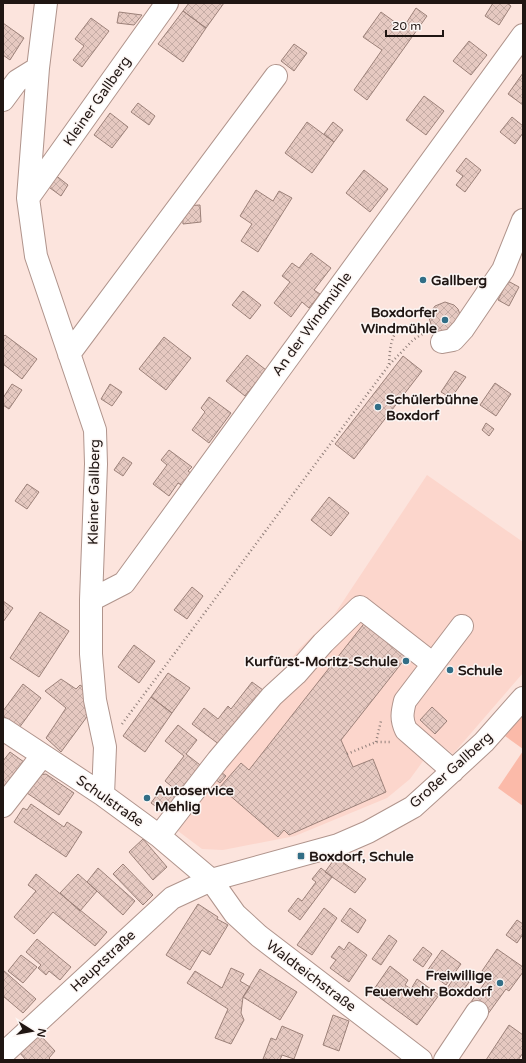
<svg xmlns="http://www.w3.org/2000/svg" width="526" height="1063" font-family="'Varela Round',sans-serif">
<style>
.built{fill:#fcd6cc}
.green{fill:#fbbaa9}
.building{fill:url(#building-cross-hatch);stroke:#9c8179}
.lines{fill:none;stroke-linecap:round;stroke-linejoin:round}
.minor-casing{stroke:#b0948c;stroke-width:24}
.path{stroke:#907f7a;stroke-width:2.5;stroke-dasharray:1 3;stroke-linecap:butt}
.minor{stroke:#fff;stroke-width:22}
.poi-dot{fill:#326e86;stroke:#fcf6f4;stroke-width:1.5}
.labels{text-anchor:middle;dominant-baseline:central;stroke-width:3;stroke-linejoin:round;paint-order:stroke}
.street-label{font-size:14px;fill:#201613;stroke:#fcf6f4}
.poi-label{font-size:14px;font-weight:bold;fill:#201613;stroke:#fcf6f4;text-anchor:start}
</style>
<defs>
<pattern id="building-cross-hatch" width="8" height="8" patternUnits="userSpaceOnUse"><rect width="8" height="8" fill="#e6c9c1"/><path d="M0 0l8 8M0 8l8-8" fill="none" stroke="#c5aca5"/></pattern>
</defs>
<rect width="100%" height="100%" fill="#fce4dd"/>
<path class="built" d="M427,475L523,542V673L453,754L437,742L410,779L387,798L295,836L223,850L202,849L174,828L263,695L299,649L334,615Z"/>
<path class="green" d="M523,715V749L505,736Z
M523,751V806L498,788Z"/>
<path class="building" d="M189,3H224L206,28L183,11Z
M493,3H507L511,6L499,25L485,16Z
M416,8L427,16L367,100L354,90L382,50L363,37L381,12L403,28Z
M183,11L206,28L183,62L158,44Z
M119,12L142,15L134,25L117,23Z
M91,18L109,31L82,67L73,60L84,46L75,39Z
M3,23L24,38L10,60L3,55Z
M469,41L487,55L471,75L453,61Z
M294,44L307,53L294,71L281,61Z
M523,73V105L508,94Z
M424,96L444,111L426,135L406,120Z
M138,103L155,116L149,125L131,112Z
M110,113L128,127L112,148L94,135Z
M512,117L523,126V133L515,144L500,132Z
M307,122L334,142L312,173L285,153Z
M333,122L343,130L334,142L324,134Z
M466,158L481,170L465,192L456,185L463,176L456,171Z
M364,170L388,189L370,212L346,193Z
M54,174L68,185L61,196L46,185Z
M256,190L273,201L279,191L292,198L258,252L241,241L252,224L240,216Z
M200,205L201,222L183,224L182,206Z
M311,253L331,268L314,290L320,294L309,308L302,302L291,317L274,303L290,282L282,276L292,263L299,268Z
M508,281L519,287L509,306L498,300Z
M243,291L261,305L250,319L232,305Z
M445,302L454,305L458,309L461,317L447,334L436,331L432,327L429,318L430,313L435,306Z
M5,335L37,359L22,379L3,364V337Z
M164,337L191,358L166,390L139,369Z
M247,355L266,370L245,396L226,381Z
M403,356L422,371L354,459L335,444Z
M455,371L466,377L451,398L441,392Z
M495,383L511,394L496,416L480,405Z
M12,384L22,390L9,409L3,405V398Z
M110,384L122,392L112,406L101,399Z
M209,397L231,413L209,443L192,430L205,412L201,408Z
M486,423L494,429L489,436L482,430Z
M169,450L192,467L188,471L192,474L183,486L178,483L169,496L153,484L167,465L161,460Z
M123,457L132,463L123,476L114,470Z
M27,484L39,492L27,509L15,501Z
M329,497L349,513L331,536L311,520Z
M192,587L203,596L187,619L174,610Z
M3,601L13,608L3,622Z
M40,612L69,631L39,677L10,658Z
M370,616L412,650L341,740L353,767L373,759L386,792L289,835L284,830L278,837L220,787L241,763L249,770Z
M134,645L155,661L139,683L118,667Z
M168,673L190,688L172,713L151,697Z
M61,679L76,689L80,685L89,691V714L61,752L46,738L66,708L45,691Z
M252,682L263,690L220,745L192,724L204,708L218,719L228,706L231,709Z
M23,684L41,698L19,728L3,716V711Z
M151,697L172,713L145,752L123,736Z
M432,707L447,721L435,734L420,720Z
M178,725L197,740L186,754L204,768L182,795L165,781L184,756L165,741Z
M10,752L24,762L3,790V761Z
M221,772L226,776L220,783L215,779Z
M46,774L74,793L59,815L27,793L39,775Z
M162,788L176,798L165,813L151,803Z
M31,804L64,827L67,822L82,832L66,857L14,822L23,808L27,810Z
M143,839L167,867L153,880L129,852Z
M338,859L366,879L355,893L325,872L333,861Z
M123,864L153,895L143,905L113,874Z
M98,868L135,901L123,915L87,882Z
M321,868L332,877L300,920L288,911L298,898L302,901L316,882L312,879Z
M36,874L107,932L95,946L53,912L34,934L14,917L36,891L28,885Z
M78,874L97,891L80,911L60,893Z
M198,904L218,917L217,919L228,925L210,955L202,950L190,970L166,955Z
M324,908L337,918L312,955L297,945Z
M350,908L366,920L358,933L341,921Z
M517,920L523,924V934L517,943L506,935Z
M389,935L397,941L381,965L372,959Z
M37,939L71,967L60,980L49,971L46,975L38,968L41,965L26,952Z
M349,942L367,955L349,982L330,968L336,960L331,957L339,946L344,950Z
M423,947L432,954L423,967L413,960Z
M497,949L523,967V972L509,991L506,989L485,1018L468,1006L489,977L482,971Z
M442,950L461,964L446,985L427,971Z
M21,955L37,967L23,983L8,971Z
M390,966L408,980L405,985L411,989L417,979L439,995L417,1025L372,992Z
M231,968L244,974L240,981L250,987L243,997L241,1013L244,1020L231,1044L215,1038L228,1009L187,983L195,971L222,988Z
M260,969L297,992L280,1020L243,997Z
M3,970L36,999L23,1013L3,996Z
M458,973L469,982L459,996L447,988Z
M333,1015L349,1021L339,1051L323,1045Z
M509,1025L523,1035V1053L518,1060H486Z
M282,1026L303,1035L294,1059L282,1055L280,1060L263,1059L271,1038L276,1040Z
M39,1034L55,1051L49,1058L51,1060H26L19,1052Z"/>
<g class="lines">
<defs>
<path id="minor" d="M46,3L38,68L28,198L36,256L95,430L96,464L91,600V654L95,700L105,747L103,795
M3,100L17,81L38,68
M28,198L167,3
M442,342L453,340L463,329L503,270L523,220
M69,354L276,76
M91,600L124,583L523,35
M3,729L103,795L159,836L211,880L235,914L259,936L421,1060
M453,771L406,730C401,719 402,713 405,701L462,626
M3,806L42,756
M159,836L218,760L272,696L296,674L323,643L360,607L433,664
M3,1054L172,898L211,880L338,845L368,832L413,807L434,788L484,742L523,698
M445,1060L477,1012"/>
</defs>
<use href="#minor" class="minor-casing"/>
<path class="path" d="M389,364C390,350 390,331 405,326C414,323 418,326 425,332
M122,724L389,365L413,340L424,333
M376,742L381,721
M347,754L376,742H390"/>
<use href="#minor" class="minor"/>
</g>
<g class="poi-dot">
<circle cx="423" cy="280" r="4"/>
<circle cx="445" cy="320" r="4"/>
<circle cx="378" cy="407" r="4"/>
<circle cx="406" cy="661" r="4"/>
<circle cx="450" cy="670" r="4"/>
<circle cx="147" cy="798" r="4"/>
<rect x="297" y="852" width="8" height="8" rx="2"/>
<circle cx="500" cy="983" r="4"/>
</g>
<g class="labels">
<g class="street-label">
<text transform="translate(97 101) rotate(-55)">Kleiner Gallberg</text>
<text transform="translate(312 324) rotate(-54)">An der Windmühle</text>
<text transform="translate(94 492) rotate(-89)">Kleiner Gallberg</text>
<text transform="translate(451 770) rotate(-42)">Großer Gallberg</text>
<text transform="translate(110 801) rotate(35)">Schulstraße</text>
<text transform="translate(103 961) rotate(-43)">Hauptstraße</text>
<text transform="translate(311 976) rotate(37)">Waldteichstraße</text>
</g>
<g class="poi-label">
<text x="431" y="280">Gallberg</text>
<text x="437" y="312" text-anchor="end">Boxdorfer<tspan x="437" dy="16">Windmühle</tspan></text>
<text x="386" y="399">Schülerbühne<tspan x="386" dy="16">Boxdorf</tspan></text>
<text x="398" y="661" text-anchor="end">Kurfürst-Moritz-Schule</text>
<text x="458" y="670">Schule</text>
<text x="155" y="790">Autoservice<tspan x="155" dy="16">Mehlig</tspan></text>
<text x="309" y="856">Boxdorf, Schule</text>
<text x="492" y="975" text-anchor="end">Freiwillige<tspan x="492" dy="16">Feuerwehr Boxdorf</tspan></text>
</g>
</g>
<rect width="526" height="1063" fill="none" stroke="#201613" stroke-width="8"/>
<g transform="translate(32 1031) rotate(101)" stroke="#fcf6f4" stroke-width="3" paint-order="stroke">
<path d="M0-3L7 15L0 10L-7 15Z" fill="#201613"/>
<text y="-6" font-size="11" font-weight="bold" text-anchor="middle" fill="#201613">N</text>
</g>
<path d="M386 30v6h57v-6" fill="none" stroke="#201613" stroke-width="2"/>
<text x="392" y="30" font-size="12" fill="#201613" stroke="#fcf6f4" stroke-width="3" paint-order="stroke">20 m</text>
</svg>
